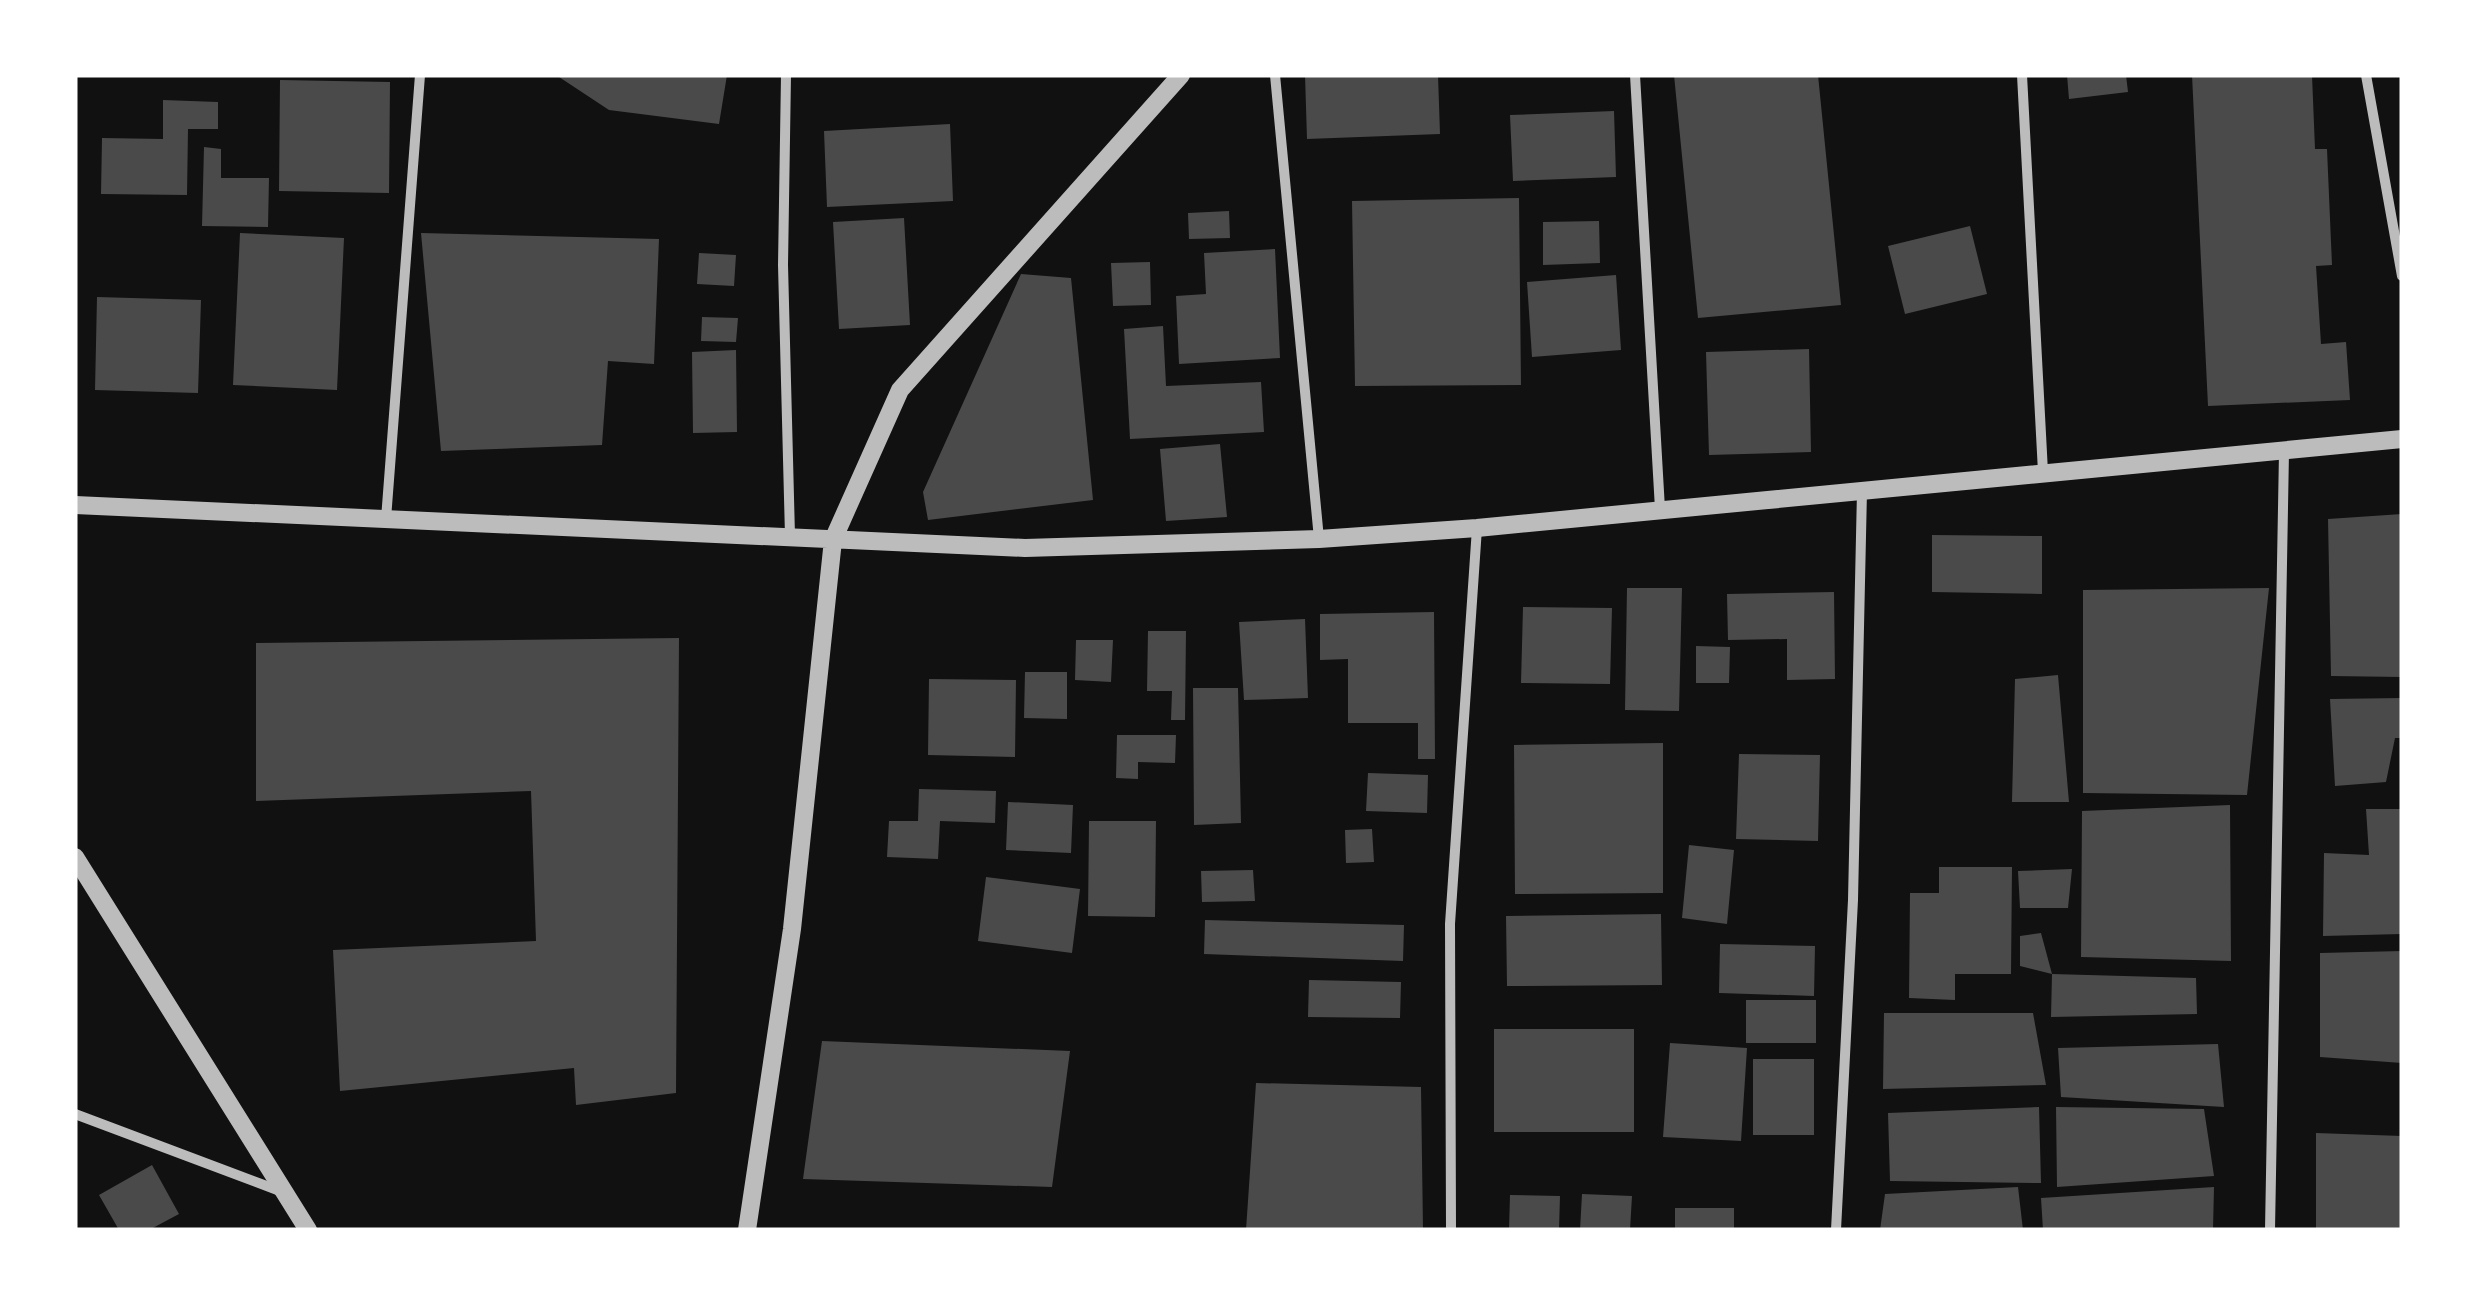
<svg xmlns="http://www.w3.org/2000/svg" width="2477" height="1305" font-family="Barlow,sans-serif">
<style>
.building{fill:#4a4a4a}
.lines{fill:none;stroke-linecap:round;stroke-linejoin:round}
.minor{stroke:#bcbcbc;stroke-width:10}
.tertiary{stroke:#bcbcbc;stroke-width:18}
</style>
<rect width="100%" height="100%" fill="#111"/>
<path class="building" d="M556,75H727L719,124L609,110Z
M1305,75H1438L1440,134L1307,139Z
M1674,75H1818L1841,305L1698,318Z
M2067,75H2126L2128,92L2069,99Z
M2192,75H2312L2315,149H2327L2332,265L2316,266L2321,344L2346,342L2350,400L2208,406Z
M280,80L390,82L389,193L279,191Z
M163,100L218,102V129H188L187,195L101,194L102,138L163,139Z
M1614,111L1616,177L1513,181L1510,115Z
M950,124L953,201L827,207L824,131Z
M204,147L221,149V178H269L268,227L202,226Z
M1519,198L1521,385L1355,386L1352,201Z
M1229,211L1230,238L1189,239L1188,213Z
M904,218L910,325L839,329L833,222Z
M1599,221L1600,263L1543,265V222Z
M1970,226L1987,294L1905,314L1888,246Z
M240,233L344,238L337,390L233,385Z
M421,233L659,239L654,364L608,361L602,445L441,451Z
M1275,249L1280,358L1179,364L1176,296L1206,294L1204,253Z
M699,253L736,255L734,286L697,284Z
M1150,262L1151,305L1113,306L1111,263Z
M1021,274L1071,278L1093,500L928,520L923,492Z
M1616,275L1621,350L1532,357L1527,282Z
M97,297L201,300L198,393L95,390Z
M702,317L738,318L736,342L701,341Z
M1163,326L1166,386L1261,382L1264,432L1130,439L1124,329Z
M1809,349L1811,452L1709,455L1706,352Z
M736,350L737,432L693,433L692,352Z
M1220,444L1227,517L1166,521L1160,449Z
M2402,514V677L2331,676L2328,519Z
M1932,535L2042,536V594L1932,592Z
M1627,588H1682L1679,711L1625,710Z
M2269,588L2247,795L2083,793V590Z
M1834,592L1835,679L1787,680V639L1728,640L1727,594Z
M1523,607L1612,608L1610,684L1521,683Z
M1434,612L1435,759H1418V723H1348V659L1320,660V614Z
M1305,619L1308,698L1244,700L1239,622Z
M1148,631H1186L1185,720H1171L1172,691H1147Z
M679,638L676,1093L576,1105L574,1068L340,1091L333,950L536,941L531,791L256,801V643Z
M1076,640H1113L1111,682L1075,680Z
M1696,646L1730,647L1729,683H1696Z
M1025,672H1067V719L1024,718Z
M2058,675L2069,802H2012L2015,679Z
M929,679L1016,680L1015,757L928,755Z
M1193,688H1238L1241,823L1194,825Z
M2402,698V738H2395L2386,782L2335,786L2330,699Z
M1117,735H1176L1175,763L1138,762V779L1116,778Z
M1663,743V893L1515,894L1514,745Z
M1739,754L1820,755L1818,841L1736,839Z
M1368,773L1428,775L1427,813L1366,811Z
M919,789L996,791L995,823L940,821L938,859L887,857L889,821H918Z
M1008,802L1073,805L1071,853L1006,850Z
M2230,805L2231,961L2081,957L2082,811Z
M2366,809H2402V934L2323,936L2324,853L2369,855Z
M1089,821H1156L1155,917L1088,916Z
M1372,829L1374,862L1346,863L1345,830Z
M1689,845L1734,850L1727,924L1682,918Z
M1939,867H2012L2011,974H1955V1000L1909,998L1910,893H1939Z
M2072,869L2068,908H2020L2018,871Z
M1253,870L1255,901L1202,902L1201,871Z
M986,877L1080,889L1072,953L978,941Z
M1661,914L1662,985L1507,986L1506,916Z
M1205,920L1404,925L1403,961L1204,954Z
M2041,933L2052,974L2020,966V936Z
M1720,944L1815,946L1814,996L1719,993Z
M2402,951V1063L2320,1057V953Z
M2052,974L2196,978L2197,1014L2051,1017Z
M1309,980L1401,982L1400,1018L1308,1017Z
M1746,1000H1816V1043H1746Z
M1884,1013H2033L2046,1085L1883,1089Z
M1494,1029H1634V1132H1494Z
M822,1041L1070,1051L1052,1187L803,1179Z
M1670,1043L1747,1048L1741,1141L1663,1137Z
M2218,1044L2224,1107L2061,1097L2058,1048Z
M1753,1059H1814V1135H1753Z
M1256,1083L1421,1087L1423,1230H1246Z
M2039,1107L2041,1183L1890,1181L1888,1113Z
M2056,1107L2204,1109L2214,1176L2057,1187Z
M2316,1133L2402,1136V1230H2316Z
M152,1165L179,1214L149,1230H119L99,1195Z
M2018,1187L2023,1230H1880L1885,1194Z
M2214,1187L2213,1230H2043L2041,1198Z
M1582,1194L1632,1196L1630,1230H1580Z
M1510,1195L1560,1196L1559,1230H1509Z
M1675,1208H1734V1230H1675Z"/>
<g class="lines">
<path class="minor" d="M786,75L783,265L790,536
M1275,75L1319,539
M1635,75L1660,509
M2022,75L2043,472
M2366,75L2402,276
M386,519L420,75
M75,1114L280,1191
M1451,1230L1450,924L1477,528
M1836,1230L1853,900L1862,491
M2270,1230L2284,452"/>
<path class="tertiary" d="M75,505L1025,548L1319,539L1477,528L2402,439
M75,857L308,1230
M747,1230L792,929L833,540L900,390L1181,75"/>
</g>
<rect width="2477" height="1305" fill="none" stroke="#ffffff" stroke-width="155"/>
</svg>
